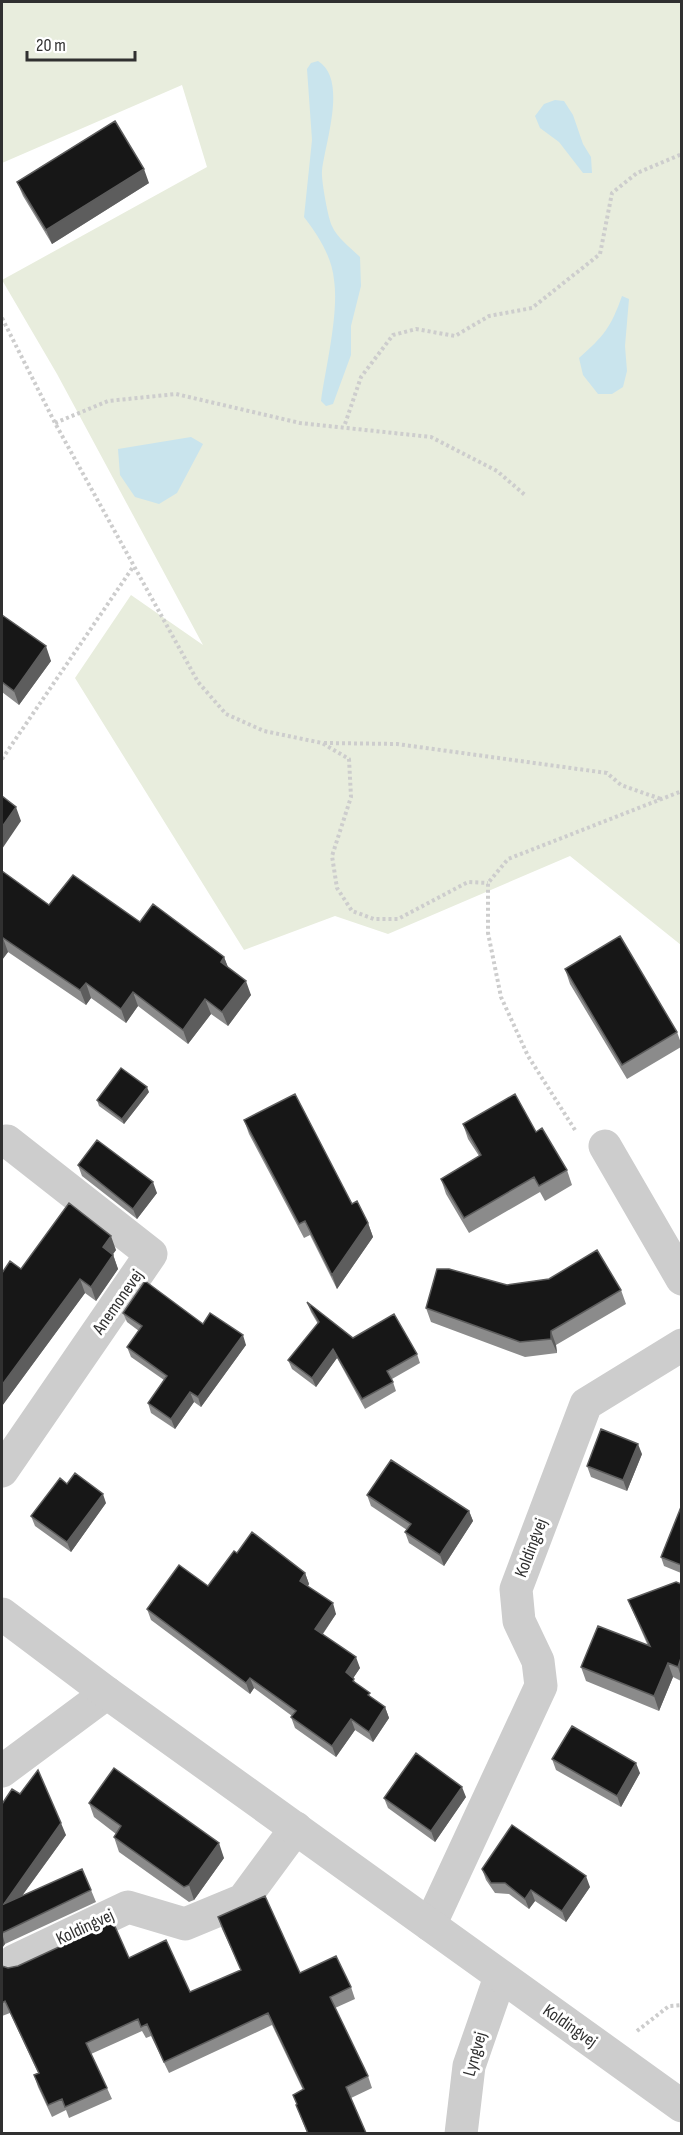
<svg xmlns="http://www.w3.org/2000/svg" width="683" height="2135" font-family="'Sofia Sans Condensed',sans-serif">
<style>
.green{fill:#e8eddd}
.water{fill:#c9e4ed}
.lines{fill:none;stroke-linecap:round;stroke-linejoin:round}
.path{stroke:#cdcdcd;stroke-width:4;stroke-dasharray:3 3;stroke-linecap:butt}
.minor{stroke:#cdcdcd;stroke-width:33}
.tertiary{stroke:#cdcdcd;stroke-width:33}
.wall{fill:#8b8b8b}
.shaded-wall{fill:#5d5d5d}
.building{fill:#171717;stroke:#5d5d5d;stroke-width:1.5}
.labels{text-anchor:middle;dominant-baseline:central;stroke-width:6;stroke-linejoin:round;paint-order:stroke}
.street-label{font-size:18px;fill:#303030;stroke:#fff}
</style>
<rect width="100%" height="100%" fill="#fff"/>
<path class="green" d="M2,2H681V945L570,856L388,934L335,916L244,950L75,678L131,595L203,645L57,374L2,280L207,167L182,85L2,163Z"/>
<path class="water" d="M318,61C348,79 325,143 322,171C321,179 328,218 332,226C337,238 351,248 360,257L361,286L351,326V355L333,404L326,406L321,401C326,366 339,313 334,280C332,257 318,235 304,217L312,140L307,69L311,63Z
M555,100L564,101L573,115L583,144L591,157L592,173H583L559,142L540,128L535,116L544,104Z
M622,296L629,299L625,346L627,371L623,387L612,394H598L583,375L579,358C604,336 611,327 622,296Z
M191,437L203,444L177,493L159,504L135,497L120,475L118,449Z"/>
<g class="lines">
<path class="path" d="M2,318L55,423L198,682L226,714L264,731L322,743L349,759L351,797L332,856L337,888L352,911L374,919H398L468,882L488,883
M55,423L108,401L176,394L300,423L431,437L497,471L525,495
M345,424L361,377L393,335L416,329L455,336L489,316L532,308L600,254L612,193L637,173L682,154
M324,743L397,744L607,773L621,785L661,799
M2,759L133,567
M575,1130L528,1056L501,997L488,933V883L508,859L682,791
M637,2031L669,2006L682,2005"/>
<path class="minor" d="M605,1146L682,1279
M2,1471L151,1254L7,1141
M2,1771L107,1693
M430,1925L541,1686L538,1661L519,1621L516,1589L586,1404L682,1345
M14,1961L128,1907L185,1924L243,1900L296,1828
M461,2134L469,2066L500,1977"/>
<path class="tertiary" d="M2,1614L107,1693L682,2106"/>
</g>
<path class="wall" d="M17,182L149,183L52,244L23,196Z
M2,615L51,661L19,705L2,692Z
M2,871L49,905L140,922L224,957L228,968L251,995L228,1026L211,1014L188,1044L138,1006L126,1023L91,998L86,1005L8,952L2,960Z
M565,969L677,1032L681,1043V1047L627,1079L570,984Z
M149,1092L124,1124L99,1106L97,1100Z
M244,1120L352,1204L368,1223L373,1237L337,1289L310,1235L304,1238L249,1134Z
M463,1124L536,1132L567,1170L572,1185L545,1201L540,1192L469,1233L446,1194L441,1179L479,1156L468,1139Z
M78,1165L157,1193L137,1219L82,1176Z
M116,1250L113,1254L118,1269L96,1301L85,1293L2,1406V1273Z
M507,1285L621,1290L626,1304L556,1345L557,1353L525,1357L431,1322L426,1308Z
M307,1302L353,1338L417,1354L420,1363L392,1379L396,1391L365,1409L337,1358L316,1387L292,1369L288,1360L318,1324L311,1312Z
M123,1313L203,1324L246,1345L201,1407L194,1402L175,1429L151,1413L148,1403L164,1380L131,1357L127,1347L139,1331L127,1322Z
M642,1454L627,1491L591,1477L587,1466Z
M367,1495L469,1511L473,1521L444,1566L409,1543L405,1532L407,1530L371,1506Z
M106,1503L71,1552L35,1526L31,1516Z
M681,1507V1573L664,1566L661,1557Z
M237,1553L305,1573L309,1584L308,1586L336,1614L323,1634L360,1668L353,1678L356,1684L371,1697L385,1707L389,1718L373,1742L355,1730L336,1757L295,1728L291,1717L292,1716L254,1688L250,1694L151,1620L147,1609L208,1586Z
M681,1584V1681L673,1677L659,1711L586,1681L581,1667L648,1646L634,1614L628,1600Z
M552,1759L640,1773L621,1807L556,1770Z
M466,1797L435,1842L388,1808L384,1798Z
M89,1803L224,1858L194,1900L189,1902L119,1852L114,1837L116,1834L94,1817Z
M2,1804L66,1835L22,1896L91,1890L96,1902L5,1944L2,1948Z
M482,1869L590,1887L566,1922L535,1901L529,1909L509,1894L495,1893L486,1880Z
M218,1917L300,1973L351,1987L355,1999L335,2008L368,2076L372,2088L351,2098L366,2133H307L296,2105L297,2104L293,2095L303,2090L272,2025L169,2073L151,2036L146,2038L142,2031L91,2054L107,2088L112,2099L69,2118L66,2110L52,2117L38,2087L34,2075L38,2073L10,2013L2,2016V1966L8,1968L129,1958L190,1992L241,1970L222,1929Z"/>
<path class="shaded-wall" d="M144,169L149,183L52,244L46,230Z
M46,646L51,661L19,705L14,691Z
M16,807L21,821L2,849V827Z
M3,938L8,952L2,960V939Z
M224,957L230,972L221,962Z
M246,981L251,995L228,1026L222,1012Z
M86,983L91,998L86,1005L80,990Z
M133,992L138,1006L126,1023L121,1009Z
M205,999L211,1014L188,1044L183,1030Z
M147,1087L149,1092L124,1124L122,1119Z
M153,1182L157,1193L137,1219L133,1209Z
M368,1223L373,1237L337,1289L332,1275Z
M111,1236L116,1250L108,1261L103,1247Z
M113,1255L118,1269L96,1301L91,1287Z
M80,1279L85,1293L2,1406V1385Z
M551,1331L556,1345L557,1353L551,1339Z
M243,1335L246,1345L201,1407L198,1397Z
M333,1349L337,1358L316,1387L312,1378Z
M190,1392L194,1402L175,1429L171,1419Z
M638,1444L642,1454L627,1491L623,1480Z
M103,1494L106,1503L71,1552L67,1542Z
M469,1511L473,1521L444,1566L440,1555Z
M305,1573L309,1584L304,1592L300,1581Z
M333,1603L336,1614L319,1639L315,1629Z
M356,1657L360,1668L350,1683L346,1672Z
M681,1658V1677L678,1667Z
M668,1663L673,1677L659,1711L654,1696Z
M250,1678L254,1688L250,1694L246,1683Z
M385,1707L389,1718L373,1742L369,1732Z
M351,1719L355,1730L336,1757L332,1746Z
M636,1763L640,1773L621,1807L617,1796Z
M462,1787L466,1797L435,1842L431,1831Z
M61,1823L66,1835L8,1915L4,1904Z
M219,1843L224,1858L194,1900L189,1885Z
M586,1876L590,1887L566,1922L562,1911Z
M531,1890L535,1901L529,1909L525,1899Z
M2,1933L5,1944L2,1948Z"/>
<path class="building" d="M115,121L144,169L46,230L17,182Z
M2,615L46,646L14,691L2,682Z
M2,796L16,807L2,827Z
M2,871L49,905L73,875L140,922L153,904L224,957L221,962L246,981L222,1012L205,999L183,1030L133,992L121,1009L86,983L80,990L3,938L2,939Z
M620,936L677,1032L622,1065L565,969Z
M121,1068L147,1087L122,1119L97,1100Z
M295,1094L352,1204L357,1201L368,1223L332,1275L305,1221L299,1224L244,1120Z
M515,1094L536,1132L542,1128L567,1170L539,1186L534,1177L464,1218L441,1179L481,1155L463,1124Z
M97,1140L153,1182L133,1209L78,1165Z
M69,1203L111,1236L103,1247L113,1255L91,1287L80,1279L2,1385V1273L10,1261L21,1269Z
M597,1250L621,1290L551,1331V1339L520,1342L426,1308L437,1269H449L507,1285L549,1279Z
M145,1281L203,1324L210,1313L243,1335L198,1397L190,1392L171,1419L148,1403L167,1376L127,1347L142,1326L123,1313Z
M307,1302L353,1338L394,1314L417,1354L387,1371L393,1382L362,1399L333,1349L312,1378L288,1360L319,1322Z
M601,1429L638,1444L623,1480L587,1466Z
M391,1460L469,1511L440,1555L405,1532L411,1524L367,1495Z
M75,1473L103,1494L67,1542L31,1516L60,1478L67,1484Z
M681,1507V1565L661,1557Z
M252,1532L305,1573L300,1581L333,1603L315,1629L356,1657L346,1672L354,1679L353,1681L370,1693L368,1695L385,1707L369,1732L351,1719L332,1746L291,1717L296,1711L250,1678L246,1683L147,1609L179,1565L208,1586L234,1551L237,1553Z
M676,1582L681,1584V1658L678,1667L668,1663L654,1696L581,1667L598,1626L650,1646L628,1600Z
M572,1726L636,1763L617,1796L552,1759Z
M416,1753L462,1787L431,1831L384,1798Z
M114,1768L219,1843L189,1885L184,1887L114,1837L121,1826L89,1803Z
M38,1770L61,1823L4,1904L82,1869L91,1890L2,1933V1804L12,1789L20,1794Z
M512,1825L586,1876L562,1911L531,1890L525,1899L505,1883H491L482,1869Z
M265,1896L300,1973L336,1956L351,1987L330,1997L368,2076L346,2087L366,2133H308L296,2105L297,2104L293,2095L304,2089L268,2013L164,2062L147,2024L141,2027L138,2019L86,2043L107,2088L65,2107L62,2099L48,2105L34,2075L39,2073L5,2001L2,2003V1966L8,1968L18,1966L113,1922L129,1958L166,1940L190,1992L241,1970L218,1917Z"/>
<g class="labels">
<g class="street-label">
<text transform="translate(118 1302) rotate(-55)">Anemonevej</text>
<text transform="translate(531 1548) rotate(-69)">Koldingvej</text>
<text transform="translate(85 1927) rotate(-25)">Koldingvej</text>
<text transform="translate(570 2026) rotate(35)">Koldingvej</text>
<text transform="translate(475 2054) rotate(-74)">Lyngvej</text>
</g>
</g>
<rect width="683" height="2135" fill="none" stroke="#303030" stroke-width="6"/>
<path d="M27 51v9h108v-9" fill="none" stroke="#303030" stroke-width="3"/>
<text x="36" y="51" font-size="18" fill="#303030" stroke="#ffffff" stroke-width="4.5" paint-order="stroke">20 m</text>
</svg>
